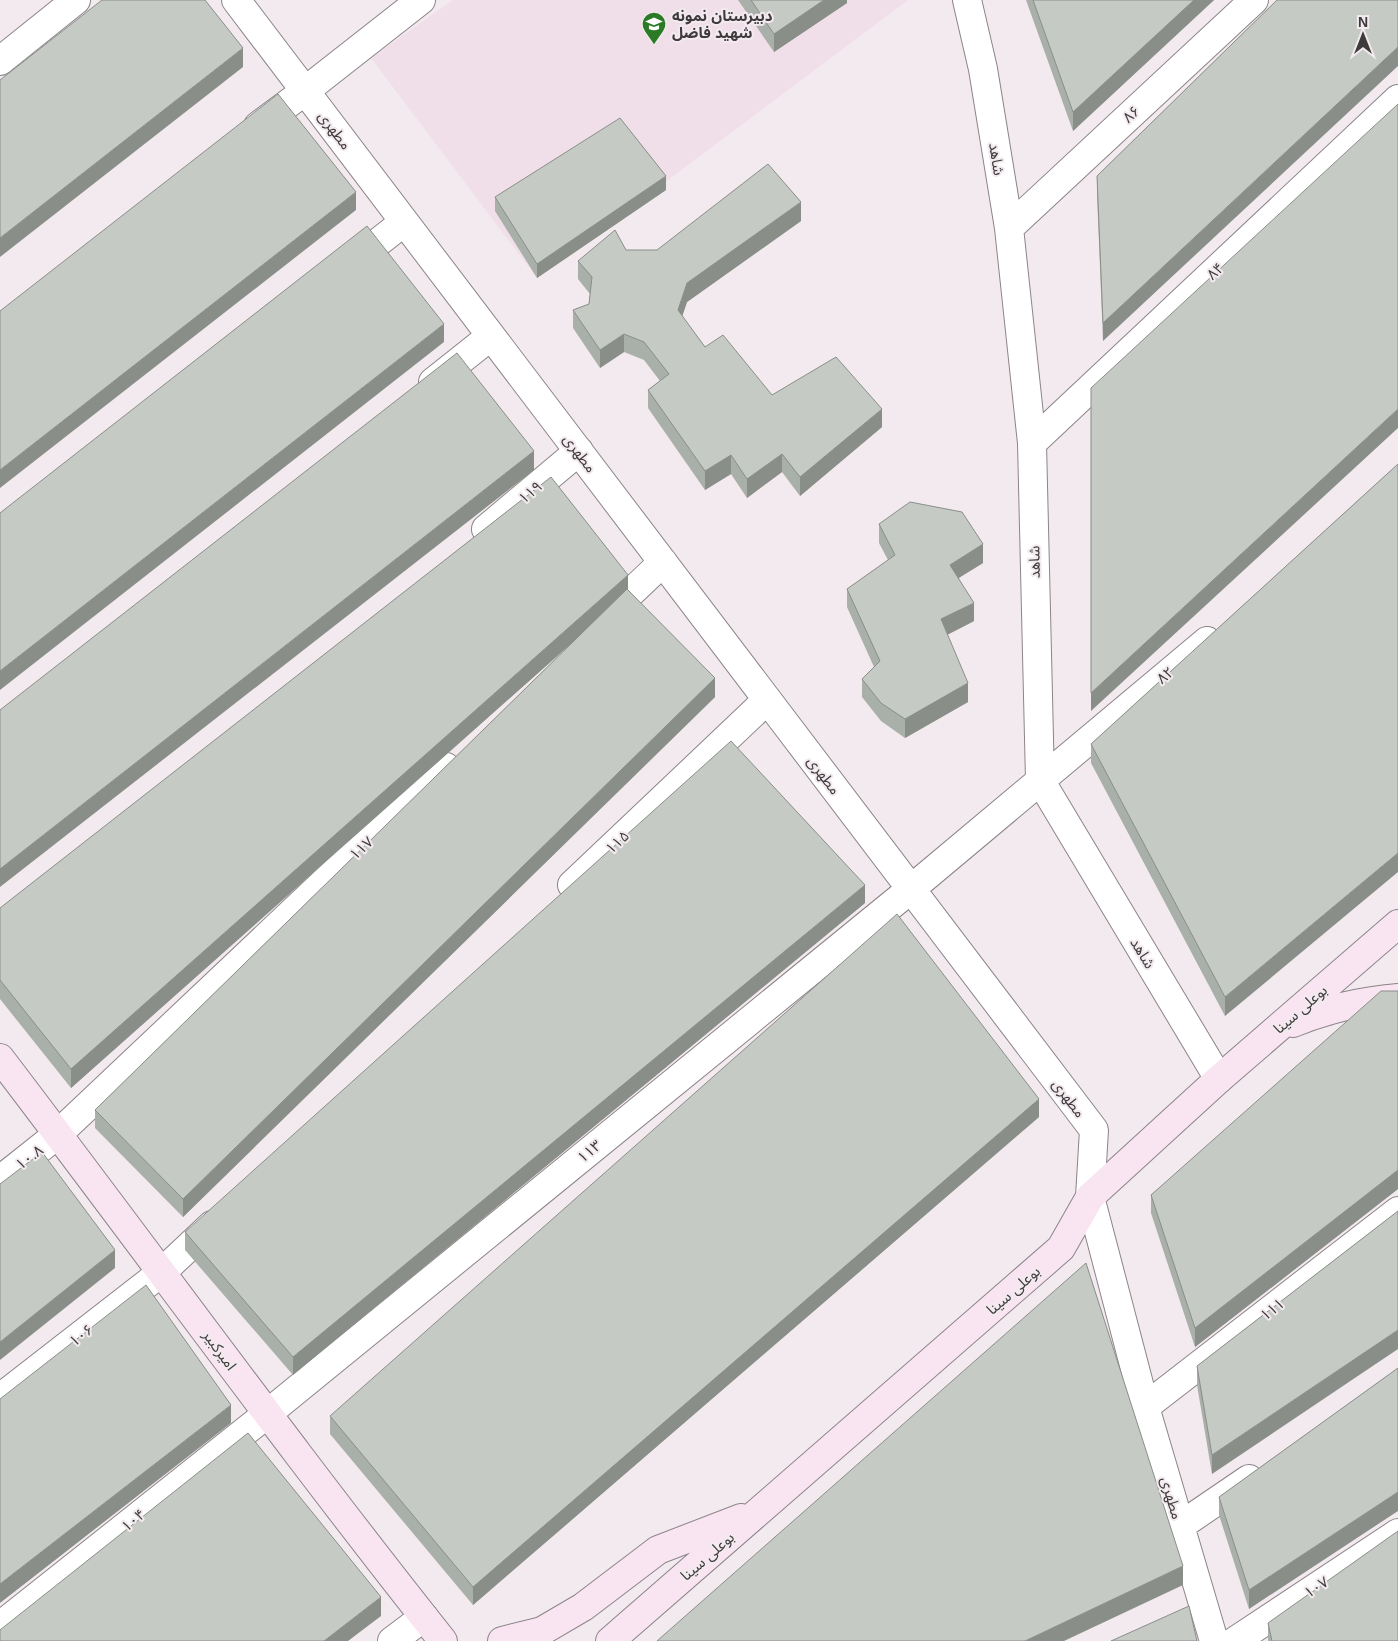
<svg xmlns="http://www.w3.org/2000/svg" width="1398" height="1641" font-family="Helvetica,'Noto Sans Arabic',sans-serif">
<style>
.built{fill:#f0dfe8}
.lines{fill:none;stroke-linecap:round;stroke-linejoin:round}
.minor-casing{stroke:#8c8489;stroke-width:30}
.secondary-casing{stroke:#8c8489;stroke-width:30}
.minor{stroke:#fff;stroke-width:28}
.secondary{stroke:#f9e5f1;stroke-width:28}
.wall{fill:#a9afa9}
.shaded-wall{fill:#8a8e89}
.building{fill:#c5cbc4;stroke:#8a8e89}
.labels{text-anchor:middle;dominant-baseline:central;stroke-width:4;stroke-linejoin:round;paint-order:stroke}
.poi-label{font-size:15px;font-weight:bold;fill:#3f3b3d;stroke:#f2eaee;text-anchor:start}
.street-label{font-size:15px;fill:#3f3b3d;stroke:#f2eaee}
</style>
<rect width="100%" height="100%" fill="#f2eaee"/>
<path class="built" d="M453,0H908L537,278L371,58Z"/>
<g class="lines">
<defs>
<path id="minor" d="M236,0L1094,1130L1090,1197L1145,1407L1214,1641
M967,0L983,69L1009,228L1032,443L1040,780L1219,1079
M0,61L76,0
M258,126L305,91L421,0
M1009,228L1254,0
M349,265L404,222
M433,382L491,336
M1032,443L1398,99
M486,529L579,451
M603,619L663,562
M572,885L767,700
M0,1180L58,1134L446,767
M0,1398L162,1272L212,1225
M1145,1407L1398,1211
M1180,1526L1249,1479
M0,1626L267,1414L911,889L1207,641
M392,1641L424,1617
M1235,1641L1398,1533"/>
<path id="secondary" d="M1293,1023C1327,1009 1362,1001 1398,998
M0,1058C148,1252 291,1450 443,1641
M502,1641L542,1631L583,1607L658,1550L741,1518
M610,1641L1061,1248L1090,1197L1219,1079L1398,924"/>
</defs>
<use href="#minor" class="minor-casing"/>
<use href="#secondary" class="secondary-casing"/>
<use href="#minor" class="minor"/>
<use href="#secondary" class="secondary"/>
</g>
<path class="wall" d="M738,0H847V3L774,52Z
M1026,0H1214L1073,131Z
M1277,0L1103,341L1097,194V176Z
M666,190L537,278L495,211V197Z
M801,221L687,302L682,316L705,347L772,395L882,427L800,496L782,472L747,498L731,474L705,490L648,408V390L660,381L644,360L624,352L600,368L573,328V310L589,304L590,294L578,279V261L626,250H657Z
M1398,464L1225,1016L1091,763V744Z
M879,524L983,563L959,578L974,621L947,635L968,702L905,738L881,721L862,697V679L874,667L847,607V589L888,560L879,543Z
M628,591L715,697L183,1217L95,1128V1110L572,643L71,1088L0,999V908Z
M865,903L293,1375L185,1250V1232Z
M1398,991V1189L1195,1347L1151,1213V1195Z
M1039,1117L473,1605L330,1434V1416Z
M1398,1211L1212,1474L1197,1385V1366Z
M1398,1368L1249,1609L1219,1515V1497Z
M1268,1623L1398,1641H1268Z"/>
<path class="shaded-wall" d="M824,0H847V3L774,52V34Z
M1194,0H1214L1073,131V112Z
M1398,47V66L1103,341V323Z
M243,48V67L0,257V238Z
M666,176V190L537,278V264Z
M356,192V210L0,488V470Z
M801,202V221L687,302L678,329V310L687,283Z
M444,324V342L0,690V671Z
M624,334V352L600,368V350Z
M882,409V427L800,496V477Z
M1398,409V428L1091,711V693Z
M534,451V470L0,887V869Z
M782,454V472L747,498V479Z
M731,455V474L705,490V471Z
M983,544V563L950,583V565Z
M628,575V593L71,1088V1069Z
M974,603V621L941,638V619Z
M715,678V697L183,1217V1199Z
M968,683V702L905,738V719Z
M1398,853V872L1225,1016V997Z
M865,885V903L293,1375V1357Z
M1039,1099V1117L473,1605V1587Z
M1398,1170V1189L1195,1347V1328Z
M115,1250V1268L0,1360V1342Z
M1398,1330V1349L1212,1474V1455Z
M231,1405V1423L0,1603V1584Z
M1398,1492V1511L1249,1609V1590Z
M1183,1566V1585L1064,1641H1025Z
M381,1597V1616L348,1641H324Z"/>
<path class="building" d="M102,0H205L243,48L0,238V80Z
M751,0H824L774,34Z
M1033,0H1194L1073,112Z
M1277,0H1398V47L1103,323L1097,176Z
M278,94L356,192L0,470V311Z
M1398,104V409L1091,693V388Z
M620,118L666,176L537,264L495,197Z
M768,164L801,202L687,283L678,310L705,347L723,335L772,395L836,357L882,409L800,477L782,454L747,479L731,455L705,471L648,390L669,374L644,342L624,334L600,350L573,310L589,304L592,277L578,261L615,230L626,250H657Z
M367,226L444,324L0,671V513Z
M457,353L534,451L0,869V710Z
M1398,464V853L1225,997L1091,744Z
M551,477L628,575L71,1069L0,980V908Z
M910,502L962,512L983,544L950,565L974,603L941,619L968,683L905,719L881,703L862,679L880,661L847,589L895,555L879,524Z
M627,589L715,678L183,1199L95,1110Z
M731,741L865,885L293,1357L185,1232Z
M897,914L1039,1099L473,1587L330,1416Z
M1381,991H1398V1170L1195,1328L1151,1195Z
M42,1152L115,1250L0,1342V1184Z
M1398,1211V1330L1212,1455L1197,1366Z
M1086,1263L1183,1566L1025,1641H657Z
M146,1285L231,1405L0,1584V1399Z
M1398,1368V1492L1249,1590L1219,1497Z
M248,1433L381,1597L324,1641H0V1630Z
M1398,1531V1641H1272L1268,1623Z
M1189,1606L1197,1641H1111Z"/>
<defs>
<symbol id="school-pin" viewBox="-11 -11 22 30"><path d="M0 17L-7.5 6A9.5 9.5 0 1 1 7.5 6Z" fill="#2b7b26" stroke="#f2eaee"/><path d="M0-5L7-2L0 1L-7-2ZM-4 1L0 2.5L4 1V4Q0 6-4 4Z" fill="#fff"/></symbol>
</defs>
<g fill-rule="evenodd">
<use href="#school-pin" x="640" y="10" width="28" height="38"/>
</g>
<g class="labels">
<g class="poi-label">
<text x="672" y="15">دبیرستان نمونه<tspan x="672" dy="17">شهید فاضل</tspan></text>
</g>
<g class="street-label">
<text transform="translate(1131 114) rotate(-43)">۸۶</text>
<text transform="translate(335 130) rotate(53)">مطهری</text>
<text transform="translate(997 159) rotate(81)">شاهد</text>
<text transform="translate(1215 271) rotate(-43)">۸۴</text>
<text transform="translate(580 453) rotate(53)">مطهری</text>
<text transform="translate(530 492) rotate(-40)">۱۱۹</text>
<text transform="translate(1034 562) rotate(-91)">شاهد</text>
<text transform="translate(1165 675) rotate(-40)">۸۲</text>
<text transform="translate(824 775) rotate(53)">مطهری</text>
<text transform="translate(617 842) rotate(-43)">۱۱۵</text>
<text transform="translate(361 848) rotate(-43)">۱۱۷</text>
<text transform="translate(1143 953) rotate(59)">شاهد</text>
<text transform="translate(1300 1009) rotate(-41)">بوعلی سینا</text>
<text transform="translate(1069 1098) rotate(53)">مطهری</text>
<text transform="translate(589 1151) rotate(-39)">۱۱۳</text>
<text transform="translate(29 1157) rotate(-38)">۱۰.۸</text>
<text transform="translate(1013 1290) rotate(-41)">بوعلی سینا</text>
<text transform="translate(1272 1309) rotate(-38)">۱۱۱</text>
<text transform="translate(81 1335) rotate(-38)">۱۰۶</text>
<text transform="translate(220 1350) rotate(54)">امیرکبیر</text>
<text transform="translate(1172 1498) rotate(74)">مطهری</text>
<text transform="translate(133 1520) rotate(-39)">۱۰۴</text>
<text transform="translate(707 1556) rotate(-41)">بوعلی سینا</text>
<text transform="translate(1316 1587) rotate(-33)">۱۰۷</text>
</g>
</g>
<g transform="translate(1363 35)" stroke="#f2eaee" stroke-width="4" paint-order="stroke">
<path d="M0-4L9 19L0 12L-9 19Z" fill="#3f3b3d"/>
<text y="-8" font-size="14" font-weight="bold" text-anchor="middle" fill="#3f3b3d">N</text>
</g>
</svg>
